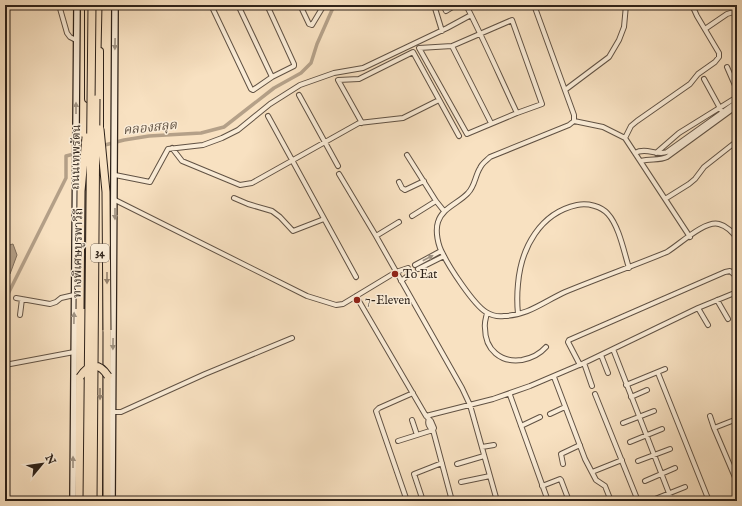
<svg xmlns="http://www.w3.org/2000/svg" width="742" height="506" font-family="'IM FELL English','Noto Serif Thai',serif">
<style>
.water{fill:#b4a088;stroke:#7f6e5c}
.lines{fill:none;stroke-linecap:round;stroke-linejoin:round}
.canal{stroke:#b4a088;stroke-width:3.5}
.minor-tunnel{stroke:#d0bba0;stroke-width:4;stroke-dasharray:4 2;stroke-linecap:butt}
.minor-casing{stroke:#615244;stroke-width:6}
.secondary-casing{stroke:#2f231a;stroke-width:8}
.trunk-casing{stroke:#2f231a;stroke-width:8}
.motorway-casing{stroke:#2f231a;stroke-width:9}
.minor{stroke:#faecd7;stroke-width:4}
.secondary{stroke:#faecd7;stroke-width:5.5}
.trunk{stroke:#f8e1c1;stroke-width:6}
.motorway{stroke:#f8e1c1;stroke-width:7}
.motorway-bridge-casing{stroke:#2f231a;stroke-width:9;stroke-linecap:butt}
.motorway-bridge{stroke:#f8e1c1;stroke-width:7}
.oneway{fill:#9f9282}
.oneway2{fill:#94826e}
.poi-dot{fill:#8f2418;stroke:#faecd7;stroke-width:1.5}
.labels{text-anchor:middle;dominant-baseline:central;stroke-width:3;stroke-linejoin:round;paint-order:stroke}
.shield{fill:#faecd7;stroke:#6c5f53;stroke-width:1}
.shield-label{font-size:11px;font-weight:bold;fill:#2f231a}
.street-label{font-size:12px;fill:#2f231a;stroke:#faecd7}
.poi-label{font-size:12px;fill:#2f231a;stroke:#faecd7;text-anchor:start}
.water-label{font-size:13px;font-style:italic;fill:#5e4f40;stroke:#faecd7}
</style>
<rect width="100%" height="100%" fill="#f8e1c1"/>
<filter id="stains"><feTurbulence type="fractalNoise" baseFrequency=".005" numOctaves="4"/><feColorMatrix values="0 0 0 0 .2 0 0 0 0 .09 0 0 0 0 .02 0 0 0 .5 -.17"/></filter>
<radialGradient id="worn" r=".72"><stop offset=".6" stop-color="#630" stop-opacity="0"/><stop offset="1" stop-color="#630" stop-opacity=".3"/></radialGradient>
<path class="water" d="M13,244L17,255L10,274L5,275V246Z"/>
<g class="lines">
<path class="canal" d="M101,146L124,140L149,136L201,133L224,127L274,88L301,73L311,63L317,44L332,10L336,5
M5,300L66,178V156L86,151"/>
<path class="minor-tunnel" d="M410,274L418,269"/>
<defs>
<path id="minor" d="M59,5L67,33L70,37L76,40
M211,5L251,89L253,90L272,77L294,66V64L267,5
M238,5L272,77
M300,5L309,24L312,25L324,5
M434,5L442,31
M443,5L446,11L456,5
M466,5C484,40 500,77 517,113L467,134L419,48L452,46L512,20L542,104L517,113
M534,5L574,115V121L569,125L490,157C486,161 482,163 480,168C475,176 475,186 468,193C459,203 442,208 438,222C435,231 438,246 443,254C449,267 474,305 486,312C491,315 498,317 504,316C527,316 545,301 565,292C599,278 633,266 667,252C680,244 705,220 719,224C727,226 732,232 737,238
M705,29L727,14L737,11
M452,46L491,123
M727,67L737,90
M704,79L721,110
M565,90L609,57L619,40L624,27L626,5
M299,95L338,166
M268,116L356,277
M574,121L603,127L625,138L690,237
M362,123L338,80L359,79L413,52L459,136
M625,138L631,126L637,121L690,84L698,74L715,62L719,57V53L697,16L692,5
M172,148L182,161L240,185L252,183L359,123L403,118L439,100
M635,153C646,147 657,156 667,152L737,102
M656,153L679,133L737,97
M407,155L436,201L444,211
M641,161C650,158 659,161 667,157L737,106
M339,174L376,236L462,388L470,405L497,501
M115,175L150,182L168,149L203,145L222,138L238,130L270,104L300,85L334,73L363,68L447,28L471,15
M399,182L402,188L405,190L424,181
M234,198L248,204L272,211L280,217L293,231L324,219
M665,199L689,184L695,179L704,167L737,141
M115,200L307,296L336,305L343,304L396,272L408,268
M412,216L436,201
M376,236L399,222
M415,265L441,251
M418,269L444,256
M401,281L410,274
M356,296L426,416L431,421L434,428L433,430L452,501
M16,298L50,304L56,302L61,298L74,295
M717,300L728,319
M698,308L708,325
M487,313C486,318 484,323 485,328C485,350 501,363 522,360C532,358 539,355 546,347
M518,314C517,304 517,294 518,284C521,248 540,213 577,205C588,203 601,206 608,214C619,226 624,252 629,268
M20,315L22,299
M613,349L672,501
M601,355L608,373
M584,363L592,386
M5,365L74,352
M580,365L568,342L569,340L725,272L730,271L737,277
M658,373L709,501
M554,377L585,459L596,480L605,486L611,501
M626,385L665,369
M595,394L638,501
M510,395L548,501
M631,397L647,390
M113,412H121L205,374L292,338
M550,414L565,407
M426,416L493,399L530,386L584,363L698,308L737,292
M710,416L714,428
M429,419C427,423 429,428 433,430
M737,419L714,428L737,482
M412,420L417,435
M623,423L654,411
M521,426L540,417
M398,441L433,430
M630,442L662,429
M482,447L494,445
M638,461L670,449
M457,464L484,456
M563,464L561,454L580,445
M592,472L622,460
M645,481L675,468
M461,482L490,476
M542,486L560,479L561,480L569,501
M655,499L685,487
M407,501L376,411L379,408L413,393
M423,501L414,474L442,463"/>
<path id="secondary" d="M73,501L77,5
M112,501L115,5"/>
<path id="trunk" d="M88,99V5
M100,133V51
M83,501L87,161
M99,501L100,159"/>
<path id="motorway" d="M96,99L98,5
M79,501L80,309
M107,501V330"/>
</defs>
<use href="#minor" class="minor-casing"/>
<use href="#secondary" class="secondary-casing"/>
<use href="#trunk" class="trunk-casing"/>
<use href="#motorway" class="motorway-casing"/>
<use href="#minor" class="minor"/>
<use href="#secondary" class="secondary"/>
<use href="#trunk" class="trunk"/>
<use href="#motorway" class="motorway"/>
<defs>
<path id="motorway-bridge" d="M100,129L106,192L107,330
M80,309L81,191L86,137
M80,377C89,363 99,362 108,376
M87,501L92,5
M93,501L96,99"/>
</defs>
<use href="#motorway-bridge" class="motorway-bridge-casing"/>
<use href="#motorway-bridge" class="motorway-bridge"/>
</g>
<defs><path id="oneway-solid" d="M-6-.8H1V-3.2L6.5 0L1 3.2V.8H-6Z"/></defs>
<g class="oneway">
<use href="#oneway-solid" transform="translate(115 44) rotate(91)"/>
<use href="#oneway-solid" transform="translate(76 108) rotate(-90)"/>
<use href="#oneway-solid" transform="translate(115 214) rotate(90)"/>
<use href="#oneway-solid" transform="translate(428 258) rotate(-28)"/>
<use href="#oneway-solid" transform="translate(74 318) rotate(-89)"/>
<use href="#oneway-solid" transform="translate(113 344) rotate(91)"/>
<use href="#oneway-solid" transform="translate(73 462) rotate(-90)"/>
</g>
<g class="oneway2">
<use href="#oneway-solid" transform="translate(107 278) rotate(90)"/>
<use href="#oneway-solid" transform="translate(100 394) rotate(90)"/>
</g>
<g class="poi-dot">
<circle cx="395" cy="274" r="4"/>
<circle cx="357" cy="300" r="4"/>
</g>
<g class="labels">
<rect class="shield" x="91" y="244" width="18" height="18" rx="3"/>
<g class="shield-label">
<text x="100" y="253">34</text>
</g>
<g class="street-label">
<text transform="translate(76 157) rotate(-89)">ถนนเทพรัตน</text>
<text transform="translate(78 253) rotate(-89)">ทางพิเศษบูรพาวิถี</text>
</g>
<g class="poi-label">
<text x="403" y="274">To Eat</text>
<text x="365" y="300">7-Eleven</text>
</g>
<g class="water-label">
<text transform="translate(150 128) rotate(-6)">คลองสลุด</text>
</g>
</g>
<rect width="742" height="506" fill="none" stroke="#f8e1c1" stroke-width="20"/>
<rect x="6" y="6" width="730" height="494" fill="none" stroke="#2f231a" stroke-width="2"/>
<rect x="10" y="10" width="722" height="486" fill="none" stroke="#2f231a"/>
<g transform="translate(42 464) rotate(61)" stroke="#faecd7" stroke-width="3" paint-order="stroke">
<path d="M0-3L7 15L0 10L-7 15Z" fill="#2f231a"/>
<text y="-6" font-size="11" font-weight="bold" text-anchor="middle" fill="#2f231a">N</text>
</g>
<rect width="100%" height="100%" filter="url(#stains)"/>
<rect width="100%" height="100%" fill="url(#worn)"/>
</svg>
